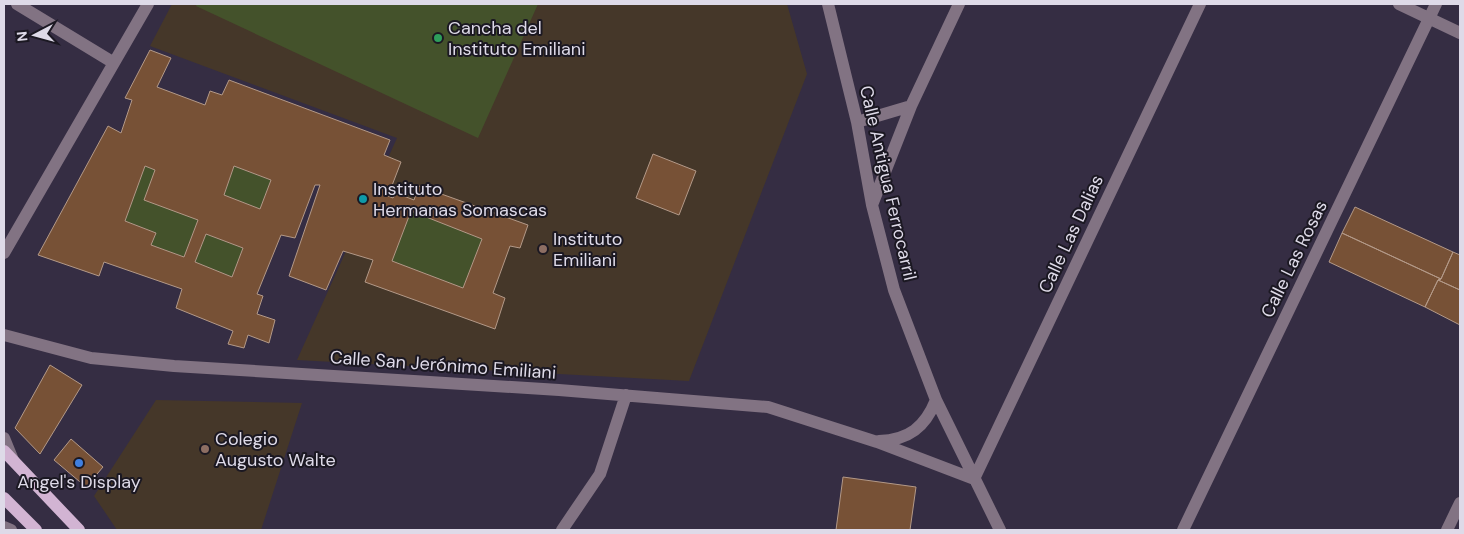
<svg xmlns="http://www.w3.org/2000/svg" width="1464" height="534" font-family="'DM Sans',sans-serif">
<style>
.education{fill:#453729}
.green{fill:#44522b}
.building{fill:#775136;stroke:#b39988;fill-rule:evenodd}
.lines{fill:none;stroke-linecap:round;stroke-linejoin:round}
.minor{stroke:#827383;stroke-width:12}
.major{stroke:#d2b4d3;stroke-width:12}
.leisure-dot{fill:#2e9e5b;stroke:#1b1822;stroke-width:2}
.culture-dot{fill:#0f9aa8;stroke:#1b1822;stroke-width:2}
.education-dot{fill:#8d6e63;stroke:#1b1822;stroke-width:2}
.shop-dot{fill:#3f7fe0;stroke:#1b1822;stroke-width:2}
.labels{text-anchor:middle;dominant-baseline:central;stroke-width:4;stroke-linejoin:round;paint-order:stroke}
.poi-label{font-size:18px;fill:#dedae8;stroke:#1b1822;text-anchor:start}
.street-label{font-size:18px;fill:#dedae8;stroke:#1b1822}
</style>
<rect width="100%" height="100%" fill="#352d43"/>
<path class="education" d="M172,4H787L807,74L689,381L297,360L397,138L150,46Z
M156,400L302,403L261,530H117L94,496Z"/>
<path class="green" d="M197,4H538L478,138L196,6Z
M145,166L155,170L198,220L184,257L151,245L156,233L125,221Z
M234,166L271,180L260,209L224,195Z
M411,211L482,239L463,288L392,261Z
M206,234L243,248L232,277L195,262Z"/>
<path class="building" d="M150,50L171,58L157,87L205,105L210,91L222,95L229,80L390,140L384,155L401,162L388,196L393,198L396,193L414,200L419,186L528,225L520,248L510,246L493,293L505,298L495,329L365,282L373,260L343,251L326,290L289,276L320,185H315L295,238L281,235L257,294L263,296L257,314L275,320L269,343L248,335L244,348L228,344L233,331L176,308L182,289L104,262L99,276L38,255L108,126L121,133L132,100L125,98ZM145,166L155,170L144,200L198,220L184,257L151,245L156,233L125,221ZM234,166L271,180L260,209L224,195ZM411,211L482,239L463,288L392,261ZM206,234L243,248L232,277L195,262Z
M653,154L696,171L679,215L636,198Z
M1355,207L1453,252L1441,279L1342,233Z
M1342,233L1441,279L1438,280L1425,307L1329,262Z
M1453,252L1460,255V290L1438,280L1441,279Z
M1438,280L1460,290V325L1425,307Z
M50,365L82,385L40,454L15,428Z
M71,439L103,467L86,487L54,460Z
M843,477L916,487L910,530H836Z"/>
<g class="lines">
<path class="minor" d="M17,4L114,63
M828,4L857,122L872,205L894,290L936,400L1000,530
M1399,4L1460,33
M857,122L911,106
M872,205L911,106L959,4
M4,253L148,4
M4,335L91,358L174,366L559,390L768,407L877,442L974,479L1200,4
M4,438L13,460
M879,441C909,440 925,427 936,400
M4,527L11,530
M562,530L600,474L626,395
M1183,530L1436,4
M1447,530L1460,503"/>
<path class="major" d="M4,451L79,530
M4,498L36,530"/>
</g>
<circle class="leisure-dot" cx="438" cy="38" r="5"/>
<circle class="culture-dot" cx="363" cy="199" r="5"/>
<g class="education-dot">
<circle cx="543" cy="249" r="5"/>
<circle cx="205" cy="449" r="5"/>
</g>
<circle class="shop-dot" cx="79" cy="463" r="5"/>
<g class="labels">
<g class="poi-label">
<text x="448" y="28">Cancha del<tspan x="448" dy="21">Instituto Emiliani</tspan></text>
<text x="373" y="189">Instituto<tspan x="373" dy="21">Hermanas Somascas</tspan></text>
<text x="553" y="239">Instituto<tspan x="553" dy="21">Emiliani</tspan></text>
<text x="215" y="439">Colegio<tspan x="215" dy="21">Augusto Walte</tspan></text>
<text x="79" y="482" text-anchor="middle">Angel's Display</text>
</g>
<g class="street-label">
<text transform="translate(888 183) rotate(77)">Calle Antigua Ferrocarril</text>
<text transform="translate(1071 234) rotate(-65)">Calle Las Dalias</text>
<text transform="translate(1294 259) rotate(-64)">Calle Las Rosas</text>
<text transform="translate(443 365) rotate(4)">Calle San Jerónimo Emiliani</text>
</g>
</g>
<rect width="1464" height="534" fill="none" stroke="#dedae8" stroke-width="10"/>
<g transform="translate(35 35) rotate(264)" stroke="#1b1822" stroke-width="4" paint-order="stroke">
<path d="M0-4L9 19L0 12L-9 19Z" fill="#dedae8"/>
<text y="-8" font-size="14" font-weight="bold" text-anchor="middle" fill="#dedae8">N</text>
</g>
</svg>
